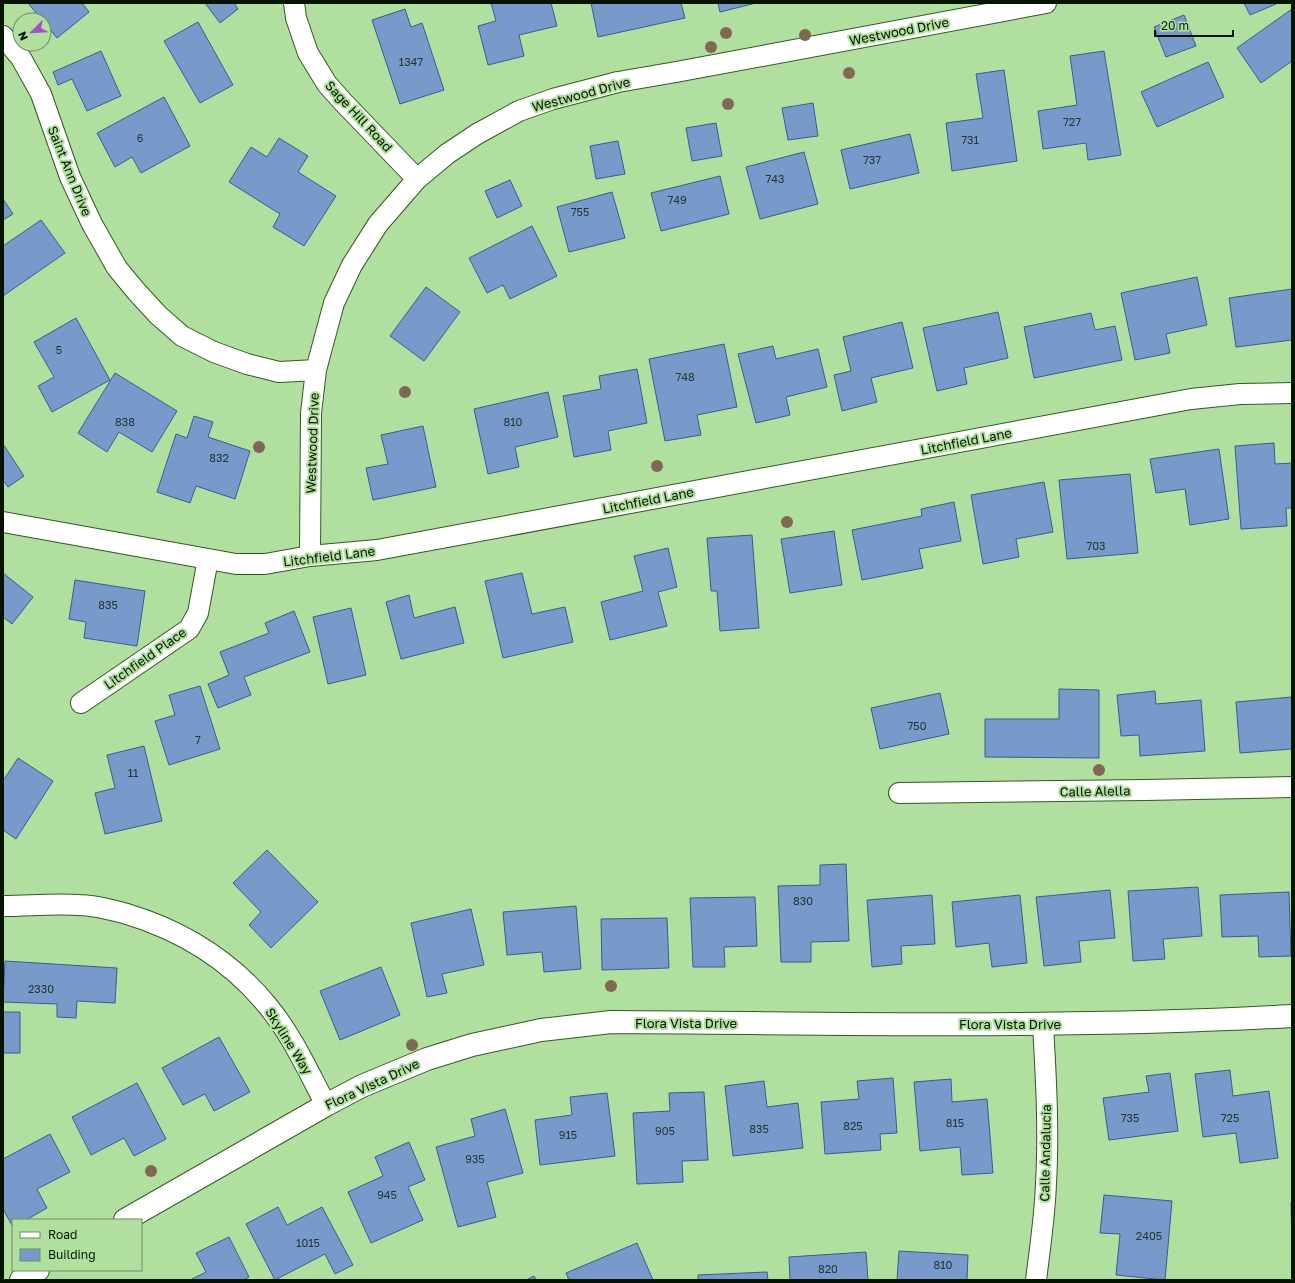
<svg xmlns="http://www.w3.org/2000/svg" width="1295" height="1283" font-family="'Golos Text',sans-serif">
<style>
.building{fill:#789aca;stroke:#365d93}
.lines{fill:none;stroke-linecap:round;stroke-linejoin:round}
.street-casing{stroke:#335a20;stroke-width:22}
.secondary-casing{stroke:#335a20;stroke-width:24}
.street{stroke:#fff;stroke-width:20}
.secondary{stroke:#fff;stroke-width:22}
.tree{fill:#7f6854}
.labels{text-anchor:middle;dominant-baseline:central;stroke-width:4;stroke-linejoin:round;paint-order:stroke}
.number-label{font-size:11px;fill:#223633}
.street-label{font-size:13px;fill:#051501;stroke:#b1df9f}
</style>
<rect width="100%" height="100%" fill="#b1df9f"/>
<path class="building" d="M28,3H82L89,12L57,38L44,22V20H42Z
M205,3H234L238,9L220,23Z
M491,3H551L557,26L519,35L524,56L488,65L478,26L496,21Z
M591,3H681L685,18L598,37Z
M718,3H756L720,12Z
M1244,3H1275L1276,4L1250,15Z
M405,9L411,27L422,23L444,90L400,104L372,20Z
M1292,9V61L1261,83L1237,48Z
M1184,15L1196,46L1166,57L1154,27Z
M198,22L233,85L200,103L164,41Z
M101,51L121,96L87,111L72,79L58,85L53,72Z
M1104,51L1121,155L1088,160L1086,143L1043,149L1038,111L1077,105L1070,56Z
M1208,62L1224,97L1157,127L1141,92Z
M1004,70L1017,161L952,171L946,123L983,118L976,74Z
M164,97L190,146L141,173L132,157L115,167L97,133Z
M813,103L818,136L788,140L782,108Z
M716,123L722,156L692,161L686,128Z
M910,134L919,173L850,189L841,150Z
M279,138L308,156L298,172L336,196L304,246L273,227L280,214L229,182L251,147L267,157Z
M618,141L625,174L596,179L590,146Z
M804,152L818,204L760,219L746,167Z
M720,176L729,214L661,231L651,193Z
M510,180L522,206L497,218L485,191Z
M612,192L625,238L569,252L557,207Z
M3,199L13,214L3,220Z
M41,220L65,253L3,296V246Z
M532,226L557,276L510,299L503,285L487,293L469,258Z
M1197,277L1207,325L1166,334L1170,353L1135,360L1121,293Z
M426,287L460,312L424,361L390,336Z
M1292,289V340L1236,347L1229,298Z
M998,312L1008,358L964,368L967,384L937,391L923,328Z
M1091,313L1095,330L1115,326L1122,360L1034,378L1024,327Z
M76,318L110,380L52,412L38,386L54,377L34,342Z
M902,322L913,368L871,378L877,402L842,411L834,375L851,371L843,337Z
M724,344L737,407L697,415L701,435L665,441L649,359Z
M773,346L776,359L818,349L827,387L786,397L790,415L756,423L738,354Z
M637,369L647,423L608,431L611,450L574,457L563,396L601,389L599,376Z
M115,373L177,411L152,452L119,432L107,452L78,433Z
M548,392L558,437L515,447L519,467L488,474L474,409Z
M194,416L213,422L208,437L250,451L235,499L196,486L190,503L157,492L176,434L187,438Z
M423,426L436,487L373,500L366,468L388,464L381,435Z
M1274,443L1275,464L1292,463V508H1286L1287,526L1241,529L1235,446Z
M3,444L24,476L8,487L3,480Z
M1219,449L1229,519L1190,525L1185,489L1156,493L1150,459Z
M1130,474L1138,553L1067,559L1059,480Z
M1044,482L1053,532L1016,539L1019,557L983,564L971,495Z
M954,502L961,541L919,549L923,568L862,580L852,530L922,516L921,509Z
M834,531L842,585L790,593L781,539Z
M752,535L759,628L720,631L717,591H711L707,538Z
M668,548L677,587L658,592L667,626L610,640L601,602L643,591L634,556Z
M3,573L33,597L12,624L3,617Z
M522,573L532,614L565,607L573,642L503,658L485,581Z
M75,580L145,591L137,646L84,638L86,622L69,619Z
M409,595L414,618L455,607L464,643L401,659L386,602Z
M351,608L366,675L328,684L313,617Z
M294,611L310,652L244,677L251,695L218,708L208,684L229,675L220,652L269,633L265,623Z
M200,686L220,749L169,765L155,721L175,715L169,695Z
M1059,689L1099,690V758L985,757V719H1059Z
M1155,691L1156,704L1201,700L1205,751L1140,756L1139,735L1121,736L1117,695Z
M940,693L949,734L880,749L871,708Z
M1292,697V749L1240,753L1236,702Z
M144,746L162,821L105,834L95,793L115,788L107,755Z
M18,758L53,781L16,839L3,830V781Z
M267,850L318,902L271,948L249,925L261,912L233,883Z
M846,864L849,941L811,942V962H781L778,886L820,885V865Z
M1198,887L1202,936L1163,939L1165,959L1133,961L1128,891Z
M1110,890L1115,938L1079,941L1081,962L1044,966L1036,897Z
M1289,892L1291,956L1259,957L1258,936L1222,937L1220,895Z
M932,895L935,944L901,946L902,964L872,967L867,900Z
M1020,895L1027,963L992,967L989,943L956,947L952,902Z
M755,897L757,946L724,947L725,967H693L690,898Z
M576,906L581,969L544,972L542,952L507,955L503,912Z
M471,909L484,965L442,974L447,993L427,997L411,923Z
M667,918L669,968L602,970L601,919Z
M5,961L117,968L115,1003L77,1001L76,1018L57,1017V1004L3,1002Z
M381,967L400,1015L340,1040L320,991Z
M3,1012H20V1053H3Z
M219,1037L250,1092L214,1111L205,1094L183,1105L162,1068Z
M1230,1070L1233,1096L1269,1091L1278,1158L1240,1163L1236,1133L1203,1137L1195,1074Z
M1170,1073L1178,1131L1109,1140L1103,1098L1149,1092L1146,1076Z
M893,1078L897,1133L880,1134L881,1150L825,1154L821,1102L859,1099L857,1081Z
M951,1079L952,1102L987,1099L993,1173L962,1175L960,1147L920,1151L914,1082Z
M764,1081L767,1107L798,1103L803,1148L733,1156L725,1086Z
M137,1083L166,1139L134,1156L124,1138L91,1155L72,1117Z
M704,1092L708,1160L682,1161L683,1182L637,1184L633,1113L670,1111L669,1093Z
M607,1093L615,1156L540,1165L535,1120L572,1115L570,1097Z
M505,1109L523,1173L487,1182L496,1217L458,1227L436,1147L475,1136L471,1119Z
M50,1134L70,1172L37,1189L47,1208L26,1220H13V1227L3,1209V1159Z
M409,1142L425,1180L408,1187L423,1220L371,1243L348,1192L383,1176L375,1157Z
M1104,1195L1172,1201L1165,1280L1116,1275L1120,1234L1100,1233Z
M1291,1203H1292V1250Z
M278,1207L287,1225L322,1207L353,1265L335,1274L325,1254L275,1280L246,1224Z
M229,1237L249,1277L243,1280H190L206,1272L196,1253Z
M637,1243L653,1280H569L566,1273Z
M899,1251L968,1255L967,1280H897Z
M866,1252L868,1280H790L789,1257Z
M767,1272L768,1280H698V1275Z
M534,1276L536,1280H526Z"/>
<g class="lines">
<defs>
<path id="street" d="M294,3L296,18L308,53L327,84L343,102L417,179
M3,36L21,58L41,94L70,177L92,224L117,268L136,291L158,315L182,336L214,352L247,364L279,372L316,370
M3,522L236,564H265L310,556L377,550L1191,399L1240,394L1292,393
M310,556L311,413L316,370L334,303L352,265L378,224L417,179L447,154L477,134L519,111L553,99L618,82L676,72L1046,3
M81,703L189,629L198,613L208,559
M899,793L1146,790L1292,787
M3,906C28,906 54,903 79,905C95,905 111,910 127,914C183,931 230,960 267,1005C292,1035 308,1071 326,1105
M1036,1280C1040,1248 1045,1215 1046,1183C1049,1131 1046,1077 1043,1025"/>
<path id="secondary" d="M125,1220L326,1105L362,1086L427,1059L472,1045L541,1030L611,1022C838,1023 1065,1029 1292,1016
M21,1280L38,1270"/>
</defs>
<use href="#street" class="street-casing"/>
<use href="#secondary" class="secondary-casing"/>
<use href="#street" class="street"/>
<use href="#secondary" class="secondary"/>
</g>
<g class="tree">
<circle cx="726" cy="33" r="6"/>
<circle cx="805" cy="35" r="6"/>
<circle cx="711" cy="47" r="6"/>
<circle cx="849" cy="73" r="6"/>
<circle cx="728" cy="104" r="6"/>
<circle cx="405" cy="392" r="6"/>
<circle cx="259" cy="447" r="6"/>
<circle cx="657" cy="466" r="6"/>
<circle cx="787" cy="522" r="6"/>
<circle cx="1099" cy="770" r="6"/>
<circle cx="611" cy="986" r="6"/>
<circle cx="412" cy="1045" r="6"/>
<circle cx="151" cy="1171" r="6"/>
</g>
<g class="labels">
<g class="number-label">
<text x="411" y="61">1347</text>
<text x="1072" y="121">727</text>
<text x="140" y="137">6</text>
<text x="970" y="139">731</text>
<text x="872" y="159">737</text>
<text x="775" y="178">743</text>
<text x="677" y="199">749</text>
<text x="580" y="211">755</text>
<text x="59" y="349">5</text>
<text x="685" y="376">748</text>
<text x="125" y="421">838</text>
<text x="513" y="421">810</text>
<text x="219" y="457">832</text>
<text x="1096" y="545">703</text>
<text x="108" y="604">835</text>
<text x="917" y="725">750</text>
<text x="198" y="739">7</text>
<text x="133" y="772">11</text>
<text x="803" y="900">830</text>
<text x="41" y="988">2330</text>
<text x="1130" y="1117">735</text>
<text x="1230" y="1117">725</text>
<text x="955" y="1122">815</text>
<text x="853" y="1125">825</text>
<text x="759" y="1128">835</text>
<text x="665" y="1130">905</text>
<text x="568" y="1134">915</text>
<text x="475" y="1158">935</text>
<text x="387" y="1194">945</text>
<text x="1149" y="1235">2405</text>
<text x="308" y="1242">1015</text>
<text x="943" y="1264">810</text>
<text x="828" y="1268">820</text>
</g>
<g class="street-label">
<text transform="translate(899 31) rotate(-11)">Westwood Drive</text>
<text transform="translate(581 94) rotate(-15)">Westwood Drive</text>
<text transform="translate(359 116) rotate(47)">Sage Hill Road</text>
<text transform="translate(70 171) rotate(68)">Saint Ann Drive</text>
<text transform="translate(966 441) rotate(-11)">Litchfield Lane</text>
<text transform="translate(312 443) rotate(-88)">Westwood Drive</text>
<text transform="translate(648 500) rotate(-11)">Litchfield Lane</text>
<text transform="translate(329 556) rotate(-7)">Litchfield Lane</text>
<text transform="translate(145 658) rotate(-35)">Litchfield Place</text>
<text transform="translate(1095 791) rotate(-1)">Calle Alella</text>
<text x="686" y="1023">Flora Vista Drive</text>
<text x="1010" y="1024">Flora Vista Drive</text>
<text transform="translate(289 1041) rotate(58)">Skyline Way</text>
<text transform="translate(372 1084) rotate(-25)">Flora Vista Drive</text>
<text transform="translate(1045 1153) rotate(-89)">Calle Andalucia</text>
</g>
</g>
<rect width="1295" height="1283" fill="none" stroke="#051501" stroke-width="8"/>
<rect x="12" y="1219" width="130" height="52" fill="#b1df9f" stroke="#6c8e60"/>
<rect x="20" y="1232" width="20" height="6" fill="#ffffff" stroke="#6c8e60"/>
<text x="48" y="1239" font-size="12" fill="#051501">Road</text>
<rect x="20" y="1249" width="20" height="12" fill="#789aca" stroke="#6c8e60"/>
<text x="48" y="1259" font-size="12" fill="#051501">Building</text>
<g transform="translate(32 32) rotate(246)"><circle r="19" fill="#b1df9f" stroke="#6c8e60"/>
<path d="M0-3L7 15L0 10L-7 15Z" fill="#a451c0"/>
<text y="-6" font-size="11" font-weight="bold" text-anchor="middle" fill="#051501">N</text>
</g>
<path d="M1155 30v6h78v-6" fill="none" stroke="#051501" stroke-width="2"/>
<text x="1161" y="30" font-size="12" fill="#051501" stroke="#b1df9f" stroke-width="3" paint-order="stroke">20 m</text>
</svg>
